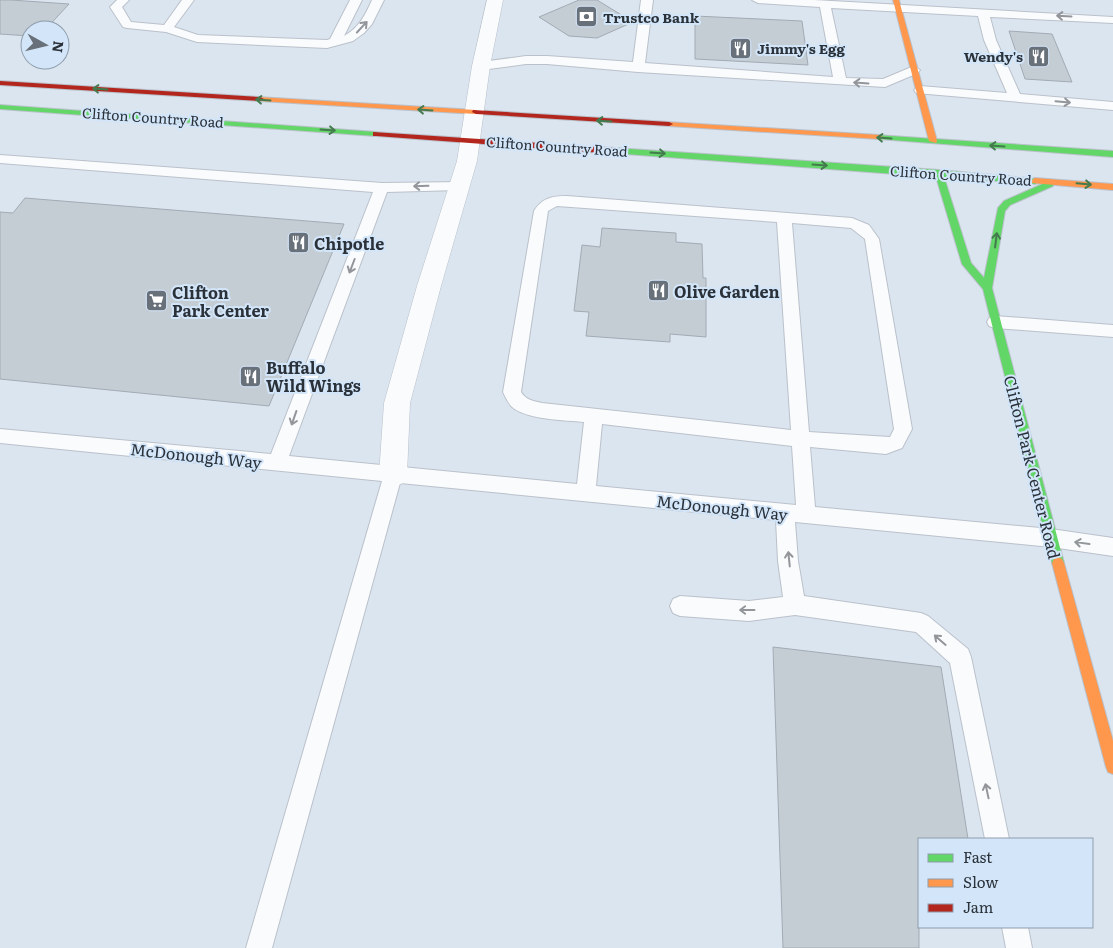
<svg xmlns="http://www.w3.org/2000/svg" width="1113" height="948" font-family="Literata,serif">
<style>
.building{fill:#c4ccd4;stroke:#a2aab3}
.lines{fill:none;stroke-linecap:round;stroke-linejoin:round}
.lane-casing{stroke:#bac1ca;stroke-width:2}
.street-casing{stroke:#bac1ca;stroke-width:1}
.fast-casing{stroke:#bac1ca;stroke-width:2}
.slow-casing{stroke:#bac1ca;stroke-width:2}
.jam-casing{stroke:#bac1ca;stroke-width:2}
.lane{fill:#fafbfd;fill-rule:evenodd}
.street{fill:#fafbfd;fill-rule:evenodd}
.fast{fill:#63d668;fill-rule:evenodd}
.slow{fill:#ff974d;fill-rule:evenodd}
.jam{fill:#b3261e;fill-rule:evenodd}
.oneway{stroke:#92969b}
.oneway2{stroke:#447b4e}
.labels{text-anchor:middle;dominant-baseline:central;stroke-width:4;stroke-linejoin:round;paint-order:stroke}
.far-poi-label{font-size:14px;font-weight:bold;fill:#2a3139;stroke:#d2e5f9;text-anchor:start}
.far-street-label{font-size:14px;fill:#2a3139;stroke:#d2e5f9}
.poi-label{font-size:16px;font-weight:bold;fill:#2a3139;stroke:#d2e5f9;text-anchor:start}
.street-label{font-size:16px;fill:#2a3139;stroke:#d2e5f9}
</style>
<rect width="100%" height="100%" fill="#dbe5f0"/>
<path class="building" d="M0,0H11L69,4L45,30H30V36L0,34Z
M579,0H597L633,22L597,38L569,36L539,17Z
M695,16L802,21L808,65L695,59Z
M1009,31L1052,34L1072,82L1025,79Z
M25,198L344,224L269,406L0,379V212L13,213Z
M602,228L676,233V242L702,244L703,278H706V337L670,334V342L586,336L589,312L574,311L582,245L600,247Z
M773,647L941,667L968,839H919V948H783Z"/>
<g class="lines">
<defs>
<path id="lane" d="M117,0H129L122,7L131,22L164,25L182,0H194L174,27L198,35L327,40L330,39L350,0H362L344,36C360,27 365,15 372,0H384L372,24L364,33L353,41L327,48L197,42L166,32L127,28L123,27L110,7Z
M641,0H653L645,63L833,77L820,7L758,3L752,0H814L1113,17V23L990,17L996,40L1020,94L1113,102V110L916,93L914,90L920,86L1007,93L984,40L978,16L831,8L846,78L883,79L914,66L920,70L918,73L885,87L638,72L547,64H526L481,70L475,66L481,62L526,56H547L633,62Z
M0,155L382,183L464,182L466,185L464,188L459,190L387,192L289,456L577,484L584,422C566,420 525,420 511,406C508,402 505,397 503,392L534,211C542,198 552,196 567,196L852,218L869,225L879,239L912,429L902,448L886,454L810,447L815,507L1051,529L1113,538V556L1051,547L795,522L798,561L804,596L921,613L928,616L968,649L971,657L1009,839H985L950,663L916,632L795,615L749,621L680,616L673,613L670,606L673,599L680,596L749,601L783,597L778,561L776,520L400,483L272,948H246L382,481L0,443V429L271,454L373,192L0,163ZM557,206L777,222L791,430L542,403C533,401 526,400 521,392L548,211ZM792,223L851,228L865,239L894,429L890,437L809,432ZM602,424L792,446L796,505L596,486Z
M995,316L1113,325V337L995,328L989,326L987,322L989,318Z
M1002,927H1028L1032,948H1006Z"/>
<path id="street" d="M487,0H503L490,66L477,161L441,286L410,403L407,475L403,483L393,487L383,483L379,475L384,403L417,286L457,161L472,66Z"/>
<path id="fast" d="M0,105L376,132L380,134L376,136L0,109Z
M876,135L1113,151V157L879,139H876Z
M615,148L939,170L1038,179L1039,181L1035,184L944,177L971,263L984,278L998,208L1004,201L1047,182H1053V186L1010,205L1005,211L992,288L1064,563L1062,567L1058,569L1054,567L1052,563L983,289L962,264L936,177L612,153L611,151Z"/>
<path id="slow" d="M893,0H899L937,141L936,143L929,141Z
M257,97L476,110L480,112L476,114L260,101L256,99Z
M666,122L879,135L883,137L879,139L669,126L665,124Z
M1035,178L1113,184V190L1032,183L1031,181Z
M1058,557L1062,559L1064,563L1113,741V774L1108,772L1106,767L1052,563L1054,559Z"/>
<path id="jam" d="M0,81L260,97L264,99L260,101L0,85Z
M473,110L669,122L673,124L669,126L476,114L472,112Z
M373,132L615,148L619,151L615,154L376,136H373Z"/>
</defs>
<use href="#lane" class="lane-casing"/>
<use href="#street" class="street-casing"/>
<use href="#fast" class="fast-casing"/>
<use href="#slow" class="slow-casing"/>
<use href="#jam" class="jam-casing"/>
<use href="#lane" class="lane"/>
<use href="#street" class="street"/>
<use href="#fast" class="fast"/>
<use href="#slow" class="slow"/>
<use href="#jam" class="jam"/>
</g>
<defs><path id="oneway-shaft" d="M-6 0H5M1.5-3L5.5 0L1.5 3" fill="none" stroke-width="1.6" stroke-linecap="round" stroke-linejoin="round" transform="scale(1.25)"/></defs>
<g class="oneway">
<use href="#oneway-shaft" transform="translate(1064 16) rotate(-177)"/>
<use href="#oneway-shaft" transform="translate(362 27) rotate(-47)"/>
<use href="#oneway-shaft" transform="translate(861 83) rotate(-176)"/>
<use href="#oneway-shaft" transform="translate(1063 102) rotate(5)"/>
<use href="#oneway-shaft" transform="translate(421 186) rotate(178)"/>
<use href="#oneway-shaft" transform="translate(352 266) rotate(111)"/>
<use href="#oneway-shaft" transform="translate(294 418) rotate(109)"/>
<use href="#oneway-shaft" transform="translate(1082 543) rotate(-172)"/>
<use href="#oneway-shaft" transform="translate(789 559) rotate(-96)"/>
<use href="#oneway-shaft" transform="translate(747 610) rotate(180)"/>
<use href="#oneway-shaft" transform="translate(940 640) rotate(-139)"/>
<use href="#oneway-shaft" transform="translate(987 791) rotate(-102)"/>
</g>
<g class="oneway2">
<use href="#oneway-shaft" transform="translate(100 89) rotate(-176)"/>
<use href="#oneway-shaft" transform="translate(263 100) rotate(-176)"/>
<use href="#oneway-shaft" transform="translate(425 110) rotate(-176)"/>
<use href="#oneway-shaft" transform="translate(604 121) rotate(-177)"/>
<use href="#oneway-shaft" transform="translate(328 130) rotate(4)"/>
<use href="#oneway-shaft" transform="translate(884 138) rotate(-176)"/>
<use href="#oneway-shaft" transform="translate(997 146) rotate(-176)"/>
<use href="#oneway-shaft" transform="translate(658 153) rotate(4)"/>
<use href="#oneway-shaft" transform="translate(820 165) rotate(4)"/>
<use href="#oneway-shaft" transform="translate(1084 184) rotate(5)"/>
<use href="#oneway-shaft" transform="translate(996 240) rotate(-83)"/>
</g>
<defs>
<symbol id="bank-square" viewBox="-11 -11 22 22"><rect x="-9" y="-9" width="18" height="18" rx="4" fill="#687079" stroke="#d2e5f9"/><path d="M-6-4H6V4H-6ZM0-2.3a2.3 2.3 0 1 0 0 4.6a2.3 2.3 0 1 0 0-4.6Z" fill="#fff"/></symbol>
<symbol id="restaurant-square" viewBox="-11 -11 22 22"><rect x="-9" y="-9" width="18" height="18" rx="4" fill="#687079" stroke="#d2e5f9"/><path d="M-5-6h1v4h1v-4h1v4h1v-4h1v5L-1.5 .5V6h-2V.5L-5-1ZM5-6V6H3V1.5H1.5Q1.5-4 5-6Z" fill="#fff"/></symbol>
<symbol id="supermarket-square" viewBox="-11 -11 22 22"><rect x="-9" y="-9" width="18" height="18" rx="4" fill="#687079" stroke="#d2e5f9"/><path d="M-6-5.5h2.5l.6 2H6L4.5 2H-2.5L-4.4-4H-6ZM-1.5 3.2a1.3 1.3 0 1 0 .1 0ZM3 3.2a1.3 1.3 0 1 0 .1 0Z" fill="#fff"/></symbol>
</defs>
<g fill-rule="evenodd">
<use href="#bank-square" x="574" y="4" width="25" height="25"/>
<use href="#restaurant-square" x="728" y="36" width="25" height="25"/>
<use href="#restaurant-square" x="1026" y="44" width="25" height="25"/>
<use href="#restaurant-square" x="286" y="230" width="25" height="25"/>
<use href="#restaurant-square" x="646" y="278" width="25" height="25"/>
<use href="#supermarket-square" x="144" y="288" width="25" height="25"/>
<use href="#restaurant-square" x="238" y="364" width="25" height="25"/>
</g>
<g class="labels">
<g class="far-poi-label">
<text x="603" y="17">Trustco Bank</text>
<text x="757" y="48">Jimmy's Egg</text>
<text x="1023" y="56" text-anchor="end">Wendy's</text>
</g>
<g class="far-street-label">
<text transform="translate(153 117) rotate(4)">Clifton Country Road</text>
<text transform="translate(557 146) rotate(4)">Clifton Country Road</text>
<text transform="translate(961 175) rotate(4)">Clifton Country Road</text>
</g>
<g class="poi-label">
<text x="314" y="243">Chipotle</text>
<text x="674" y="291">Olive Garden</text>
<text x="172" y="292">Clifton<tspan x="172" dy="18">Park Center</tspan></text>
<text x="266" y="367">Buffalo<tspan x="266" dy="18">Wild Wings</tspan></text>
</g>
<g class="street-label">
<text transform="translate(196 455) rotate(6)">McDonough Way</text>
<text transform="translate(1033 467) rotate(76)">Clifton Park Center Road</text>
<text transform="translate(722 507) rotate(6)">McDonough Way</text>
</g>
</g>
<rect x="918" y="838" width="175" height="90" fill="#d2e5f9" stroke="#8f9dac"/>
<rect x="928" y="854" width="25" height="8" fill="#63d668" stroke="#8f9dac"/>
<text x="963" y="863" font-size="15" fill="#2a3139">Fast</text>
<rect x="928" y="879" width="25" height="8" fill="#ff974d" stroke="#8f9dac"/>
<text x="963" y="888" font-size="15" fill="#2a3139">Slow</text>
<rect x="928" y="904" width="25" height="8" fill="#b3261e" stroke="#8f9dac"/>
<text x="963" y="913" font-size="15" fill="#2a3139">Jam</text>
<g transform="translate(45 45) rotate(98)"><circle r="24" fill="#d2e5f9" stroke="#8f9dac"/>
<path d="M0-4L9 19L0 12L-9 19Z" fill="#687079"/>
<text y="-8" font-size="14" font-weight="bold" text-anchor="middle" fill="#2a3139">N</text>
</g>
</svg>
